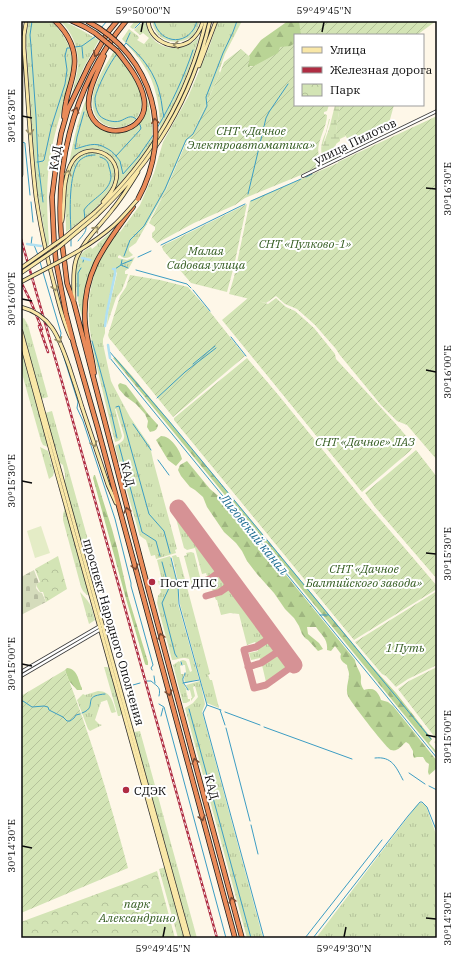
<svg xmlns="http://www.w3.org/2000/svg" width="458" height="959" font-family="'IBM Plex Serif',serif">
<style>
.grass{fill:url(#grass-tufts)}
.forest{fill:url(#forest-firs)}
.wetland{fill:url(#wetland-marsh)}
.cemetery{fill:url(#cemetery-stones)}
.park{fill:url(#park-crowns)}
.garden{fill:url(#garden-furrows)}
.pitch{fill:#e4ecc6}
.lines{fill:none;stroke-linecap:round;stroke-linejoin:round}
.stream{stroke:#3c9dc3;stroke-width:1}
.canal{stroke:#b0e0f1;stroke-width:2.5}
.taxiway{stroke:#d69295;stroke-width:7}
.runway{stroke:#d69295;stroke-width:17}
.tertiary-casing{stroke:#3d3d3d;stroke-width:4}
.secondary-casing{stroke:#2c2c2c;stroke-width:4.5}
.motorway-casing{stroke:#1b1b1b;stroke-width:5.5}
.tertiary{stroke:#fff;stroke-width:2.5}
.secondary{stroke:#f9e7a7;stroke-width:3}
.motorway{stroke:#ea8b59;stroke-width:4}
.rail-casing{stroke:#af2c42;stroke-width:2.5}
.rail{stroke:#fff;stroke-width:1;stroke-dasharray:3;stroke-linecap:butt}
.secondary-bridge-casing{stroke:#2c2c2c;stroke-width:4.5;stroke-linecap:butt}
.motorway-bridge-casing{stroke:#1b1b1b;stroke-width:5.5;stroke-linecap:butt}
.secondary-bridge{stroke:#f9e7a7;stroke-width:3}
.motorway-bridge{stroke:#ea8b59;stroke-width:4}
.oneway{stroke:#998f68}
.oneway2{stroke:#7a4a32}
.ticks{fill:none;stroke:#0a0a0a;stroke-width:1.5}
.poi-dot{fill:#af2c42;stroke:#fff;stroke-width:1.5}
.labels{text-anchor:middle;dominant-baseline:central;stroke-width:4;stroke-linejoin:round;paint-order:stroke}
.park-label{font-size:12px;font-style:italic;fill:#335c20;stroke:#fff}
.street-label{font-size:12px;fill:#0a0a0a;stroke:#fff}
.poi-label{font-size:12px;fill:#0a0a0a;stroke:#fff;text-anchor:start}
.water-label{font-size:13px;font-style:italic;fill:#1d6c91;stroke:#fff}
.neatline{fill:none;stroke:#0a0a0a;stroke-width:1.5}
.ticks-label{font-size:10px;text-anchor:middle;fill:#0a0a0a}
</style>
<defs>
<pattern id="grass-tufts" width="24" height="20" patternUnits="userSpaceOnUse"><rect width="24" height="20" fill="#d3e4b5"/><path d="M3 7l-1-3M5 7V3M7 7l1-3M15 17l-1-3M17 17v-4M19 17l1-3" fill="none" stroke="#b4c29a"/></pattern>
<pattern id="forest-firs" width="22" height="20" patternUnits="userSpaceOnUse"><rect width="22" height="20" fill="#b9d495"/><path d="M5 1l3.5 6h-7zM16 11l3.5 6h-7z" fill="#9eb57f"/></pattern>
<pattern id="wetland-marsh" width="20" height="14" patternUnits="userSpaceOnUse"><rect width="20" height="14" fill="#d3e4b5"/><path d="M1 5h8M5 5V1M11 12h8M15 12V8" fill="none" stroke="#b4c29a"/></pattern>
<pattern id="cemetery-stones" width="16" height="16" patternUnits="userSpaceOnUse"><rect width="16" height="16" fill="#d5dcbc"/><path d="M2 7V4a2 2 0 0 1 4 0v3zM10 15v-3a2 2 0 0 1 4 0v3z" fill="#b6bba0"/></pattern>
<pattern id="park-crowns" width="20" height="18" patternUnits="userSpaceOnUse"><rect width="20" height="18" fill="#d3e4b5"/><path d="M2 6a3 3 0 1 1 6 0M12 15a3 3 0 1 1 6 0" fill="none" stroke="#b4c29a"/></pattern>
<pattern id="garden-furrows" width="10" height="10" patternUnits="userSpaceOnUse"><rect width="10" height="10" fill="#d3e4b5"/><path d="M-1 1l2-2M0 10L10 0M9 11l2-2" fill="none" stroke="#b4c29a"/></pattern>
</defs>
<rect width="100%" height="100%" fill="#fef7e8"/>
<path class="grass" d="M29,21H51L52,22C63,33 71,45 72,61C73,70 70,80 68,88C63,108 56,127 52,147C45,180 47,211 49,244L47,247L37,189L32,133L26,37Z
M60,21C70,22 89,35 99,40L84,67L72,94C74,85 77,76 78,66C79,50 73,32 60,21Z
M135,21H146C148,50 181,56 199,37C190,69 178,101 160,129C160,108 156,83 144,66C138,56 130,48 122,39L129,29L138,36L139,38L137,40L144,44L149,38L143,33L140,35L134,30L140,24L145,23V22L139,23L133,29L130,27Z
M152,21H200C198,27 196,33 191,37C180,45 161,43 155,30C153,27 153,24 152,21Z
M218,21H242L225,54L219,71L220,73L191,137L185,143L165,192L136,243L129,248V251L133,255C128,258 124,260 120,255L118,256V258L127,260L135,257L129,268L125,271V274H128L122,290L116,298L107,325L108,312L117,273L115,271L105,319V333L103,339V344L111,381L114,387L130,417L150,446L153,460L177,549L175,550L176,553L156,559L155,555L151,556L146,540L140,536L139,533L121,470L115,446C120,443 125,441 124,435L116,409H115L122,436C121,440 119,441 115,442C109,419 104,396 98,372C90,335 83,307 96,269L91,268L86,285L83,308V320C78,304 69,266 83,252C85,250 88,248 91,247L92,249L97,245V244L113,230L120,232L140,205L146,191L154,173L163,142L188,97L210,45Z
M114,51C123,63 138,80 141,96C148,137 86,139 93,95C96,79 106,65 114,51Z
M87,97C87,106 89,108 93,115C96,119 98,126 101,128C113,138 136,131 143,118C147,112 147,104 147,97L150,111L152,127V143L132,169L114,190C115,186 118,180 119,175C120,155 96,142 79,152C74,155 72,159 69,164C73,142 78,118 87,97Z
M90,152C100,153 109,155 113,165C124,189 84,220 66,232C66,212 62,171 79,157C82,154 86,153 90,152Z
M24,318L28,325L48,397L41,399L21,323V319Z
M21,348L48,446V447L43,445L41,441L21,370Z
M52,411L88,540L81,541L64,481L65,480V474L63,465L60,463L56,448L54,445L45,413Z
M40,447L48,451L54,472L53,476L49,479Z
M65,508L89,594L87,595L83,591L81,587L63,520V514Z
M174,510C174,514 179,520 182,521L217,569V572L208,578L206,573L202,574L195,548L187,550L184,548L174,511Z
M191,552L194,553L201,581L199,585V588L193,590L184,556L187,555L186,553Z
M176,555L177,557H179L210,674L208,675L210,680H212L219,708L207,703L180,604L179,586L172,556Z
M170,556L178,586V604L199,679L185,683L184,678L185,676L184,674C182,681 183,683 187,690H186L188,699H190V701L186,703H183L173,665L179,661L182,665L180,666L181,674H185L186,672L185,665H183L180,661L183,660L186,661L190,672L192,671L189,659C182,656 178,660 172,660L157,603L158,596L161,592L158,581L162,580L157,560Z
M218,574L221,575L227,582L226,585L219,590L213,592L210,580Z
M228,588H232L266,636V639L257,645L255,642L247,645L239,614L230,613L221,615L217,600H216L214,595L220,593Z
M80,592C91,604 91,604 95,620L89,624Z
M268,641L271,642L276,648L275,651L261,661L260,658L251,660L249,653L258,651V648Z
M277,654L280,655L288,665L287,668L266,682L262,665Z
M104,667H107L109,668L122,713L120,716H118Z
M200,681L205,704L202,712L263,938H247L185,708L193,703L198,697L195,686L193,687L195,696L191,701V698H192L190,690H188L186,685Z
M98,691C111,691 113,702 116,712L112,713L111,712L107,700L101,702L95,720L99,724L102,725L90,731L88,729L77,700L83,694L85,695Z
M140,731L197,938H191L134,732Z
M420,803H422L426,806L437,837V938H316L417,805Z
M166,867L185,938H178L159,869Z"/>
<path class="forest" d="M288,21H304L301,35H295V45L255,66H250L243,75L239,69L261,40Z
M115,357L132,376L369,663L396,693L432,739L429,743L437,752V755L113,358Z
M120,383L126,385L130,390L148,414L158,425C157,430 155,431 150,432L147,427L148,421L145,414L136,404L125,396L119,389L118,385Z
M161,436C171,436 180,450 182,459L176,466L168,460L156,440Z
M187,461L210,489L216,494L231,507L355,660C356,666 358,668 360,673C363,680 358,681 364,690C366,689 368,689 370,689C376,688 380,696 381,700L388,702L393,706L437,761V768L429,775L428,772L429,764L426,762L423,757H417L414,758L413,755V751L409,744L406,742C401,746 398,752 391,750C387,749 350,701 348,696C345,689 349,681 349,674C349,671 347,668 347,665C343,662 339,660 341,654L335,646L331,651L327,650C328,639 322,636 316,627H307L308,634L319,643L323,649L318,651L308,640L305,638L302,634L299,626L294,618L285,609L274,593L257,574L247,561L242,551L236,543L224,532L207,507L203,497L195,490L190,487L181,476L178,470L180,465Z
M94,475H95L96,478L112,529L118,551L128,596L148,662V665H146L145,664L126,599L93,478Z
M67,668C78,669 78,680 82,688V690H77L69,681L65,670Z"/>
<path class="wetland" d="M335,105H340L336,132L344,131L346,136L340,139V141L336,144V145L334,147L339,157L327,163C318,153 321,143 326,132C327,128 328,123 329,119H330L322,148L329,129Z"/>
<path class="cemetery" d="M34,570L39,583L37,584L36,588L39,592L42,593L46,602L21,615V577Z"/>
<path class="park" d="M58,556L67,589L46,602L43,592H40L37,587V584L40,582L35,569Z
M157,871L175,938H21V922L132,881Z"/>
<path class="garden" d="M301,21H436L417,35H301L299,22Z
M295,43V105H329L327,111L324,112V114L327,115C327,128 315,144 319,155C321,158 322,161 324,164L304,173H303L301,175L245,198L235,205L194,223L157,243L152,237V233L155,230V227L149,223L166,190L185,145L192,135L220,73L224,62L241,49L250,57L248,67L254,66L278,53L280,47L290,46Z
M340,105H394L387,130L352,149L344,132L337,135L336,131Z
M437,116V460L407,425L397,421L381,405L339,354L336,349L315,325L305,316L297,309L285,304L276,296L266,303L229,294L234,277L250,201L338,163V162Z
M247,204L234,266L227,292L191,283L163,250L162,246Z
M130,275L160,280L188,287L211,313L245,356L173,417L109,338L108,335L120,296L126,287Z
M248,298L268,304L276,298L286,307L295,311L304,319L314,328L335,354L336,359L395,423L414,445L410,451L362,492L222,320Z
M247,358L280,397L364,501L386,526L437,586V589L354,640L174,420V418Z
M416,450L437,477V579L375,507L365,493Z
M437,591V665L408,679L396,687L386,676L382,674L355,642Z
M437,667V745L434,742L437,740L398,689L409,681Z
M65,670C90,735 110,801 128,868L21,913V696Z"/>
<path class="pitch" d="M41,526L50,553L35,558L27,531Z"/>
<g class="lines">
<path class="stream" d="M32,21L30,35L31,46L36,117L38,162L43,161L44,160L51,128L65,84L67,70L65,56L67,48H72
M154,21C160,46 191,46 197,21
M101,28L107,21
M135,28L141,22H145
M126,42L130,33
M75,47L82,46L96,36
M82,47L83,58
M123,47L126,43C142,56 156,74 160,95C162,102 162,110 164,117
M117,54C110,62 97,88 95,98C95,104 96,111 100,116C104,120 114,123 120,121C126,119 131,113 137,120
M84,112L77,137L75,149C86,146 95,141 106,148C110,150 113,152 116,156
M139,122L141,128L140,130L116,156L120,161L123,174L138,157L154,134
M157,128C172,103 184,77 193,50
M22,142L25,143V145L30,195
M37,162H38L43,202
M306,177L312,174
M248,194L266,118L269,112L288,84
M251,201L301,179
M31,202L33,222
M85,219L84,210C91,199 110,192 111,177C111,174 110,170 109,167C108,161 106,159 100,157
M71,231C70,215 68,172 80,160C85,156 89,155 95,155
M71,239V246
M78,241C81,237 87,232 86,227
M31,245L32,237
M34,245L38,255
M161,245L245,204
M124,256L130,240L144,226L165,189L186,140L193,134L207,106L206,97L223,53L233,32L237,21
M138,257L151,251
M40,262L61,333L60,339
M83,262L84,258
M122,264L132,260
M121,265L128,268
M115,269L121,265L122,260
M136,270L187,284L191,288
M193,290L210,311
M78,296V273L81,268
M231,337L246,356
M92,341C101,373 110,405 117,438
M59,342L78,402L77,408L83,421L115,519L131,583V586L142,625L153,665L151,668L152,670
M109,351L169,421L431,739
M110,358L437,758
M193,364L215,346
M157,398L185,372L216,348
M116,407L119,406L149,514L164,531L170,553
M133,424L151,450
M119,445L142,532L156,541L160,556
M158,460L169,475
M171,558L178,586L179,604L207,705L203,713L264,938
M162,562L169,588L162,603L175,654L177,657
M320,615H328
M181,662L182,665
M185,673C185,675 184,676 183,678C182,683 187,687 188,690
M154,676L155,683
M147,681H151C158,687 161,687 159,696
M183,683L199,680
M126,687L140,683
M21,701H23L32,707L44,706L48,707L49,710L63,717L67,721H70L74,718L76,715L80,714
M159,704L164,707L226,938
M207,705L221,710
M189,709L251,938
M220,710L225,725
M225,712L260,725
M82,713C96,708 86,700 95,696C98,695 102,694 105,694
M161,716L163,708
M264,727L352,759
M226,728L250,821
M375,758C392,756 396,767 403,780
M409,773L425,784
M429,786L437,790
M251,825L258,854
M305,938L382,840
M313,938L408,816L420,802H422L427,807L437,832"/>
<path class="canal" d="M27,244L41,246
M82,258L90,260
M105,326L107,312L115,274V269H113
M108,345L110,358"/>
<path class="taxiway" d="M203,581L210,579L223,569
M206,596L220,592L233,583
M273,636L256,647L244,650L254,688L266,685L294,665
M248,667L261,663L282,649"/>
<path class="runway" d="M178,508L294,665"/>
<defs>
<path id="tertiary" d="M303,176L437,111
M21,672L100,626
M21,676L101,629"/>
<path id="secondary" d="M148,21C150,40 172,52 189,42C196,37 201,29 203,21
M26,23L24,35V48C28,97 30,147 36,197C40,225 46,253 53,280C58,300 62,320 71,338
M199,66L216,21
M21,175V48L22,37
M94,213C151,160 188,97 206,21
M96,216C154,161 192,99 210,21
M62,221C65,203 62,183 70,166C83,137 126,153 115,184C113,191 108,196 103,202
M74,300C74,287 72,273 76,260C83,240 100,226 112,210C122,198 130,185 138,172
M21,331L189,938
M21,341L58,477L186,938
M82,407L108,485L116,503"/>
<path id="motorway" d="M55,21C68,33 77,50 74,68C73,80 68,90 66,102C65,107 64,112 64,117
M72,21L85,27
M117,21L108,32L89,65L68,109L61,134L57,158L52,197L54,241L56,262L66,314L74,345L98,429L235,938
M126,21C71,88 51,174 64,258C65,266 66,275 67,283C69,290 72,296 74,303L148,588L242,938
M104,56C98,72 86,92 89,109C96,143 150,135 144,99C141,81 128,65 117,51
M94,373C92,355 86,338 85,321C82,272 106,244 133,207"/>
</defs>
<use href="#tertiary" class="tertiary-casing"/>
<use href="#secondary" class="secondary-casing"/>
<use href="#motorway" class="motorway-casing"/>
<use href="#tertiary" class="tertiary"/>
<use href="#secondary" class="secondary"/>
<use href="#motorway" class="motorway"/>
<defs>
<path id="rail" d="M21,239L60,375L217,938
M21,282L31,302L42,329
M39,326L48,352"/>
</defs>
<use href="#rail" class="rail-casing"/>
<use href="#rail" class="rail"/>
<defs>
<path id="secondary-bridge" d="M21,268L65,237L94,213
M21,273L59,247L96,216
M21,282C52,265 86,250 113,226C122,218 130,208 138,199
M21,307C52,315 59,338 69,366C73,379 78,393 82,407"/>
<path id="motorway-bridge" d="M87,21C154,56 174,134 138,199
M85,27L95,33L117,51"/>
</defs>
<use href="#secondary-bridge" class="secondary-bridge-casing"/>
<use href="#motorway-bridge" class="motorway-bridge-casing"/>
<use href="#secondary-bridge" class="secondary-bridge"/>
<use href="#motorway-bridge" class="motorway-bridge"/>
</g>
<defs><path id="oneway-chevron" d="M-2-3.5L2.5 0L-2 3.5" fill="none" stroke-width="1.6" stroke-linecap="round" stroke-linejoin="round"/></defs>
<g class="oneway">
<use href="#oneway-chevron" transform="translate(176 45) rotate(177)"/>
<use href="#oneway-chevron" transform="translate(30 132) rotate(86)"/>
<use href="#oneway-chevron" transform="translate(68 173) rotate(-76)"/>
<use href="#oneway-chevron" transform="translate(96 229) rotate(-48)"/>
<use href="#oneway-chevron" transform="translate(55 288) rotate(76)"/>
<use href="#oneway-chevron" transform="translate(59 340) rotate(67)"/>
<use href="#oneway-chevron" transform="translate(94 444) rotate(72)"/>
</g>
<g class="oneway2">
<use href="#oneway-chevron" transform="translate(96 54) rotate(120)"/>
<use href="#oneway-chevron" transform="translate(76 110) rotate(-71)"/>
<use href="#oneway-chevron" transform="translate(155 121) rotate(-97)"/>
<use href="#oneway-chevron" transform="translate(127 510) rotate(-105)"/>
<use href="#oneway-chevron" transform="translate(135 567) rotate(75)"/>
<use href="#oneway-chevron" transform="translate(161 636) rotate(-105)"/>
<use href="#oneway-chevron" transform="translate(169 693) rotate(75)"/>
<use href="#oneway-chevron" transform="translate(195 761) rotate(-105)"/>
<use href="#oneway-chevron" transform="translate(202 818) rotate(75)"/>
<use href="#oneway-chevron" transform="translate(232 900) rotate(-105)"/>
</g>
<path class="ticks" d="M141,32L143,22M322,32L324,22M22,116L32,118M426,188L436,189M22,299L32,301M426,370L436,372M22,481L32,483M426,553L436,554M22,664L32,666M426,735L436,737M22,846L32,848M426,918L436,919M163,937L165,927M344,937L346,927"/>
<g class="poi-dot">
<circle cx="152" cy="582" r="4"/>
<circle cx="126" cy="790" r="4"/>
</g>
<g class="labels">
<g class="park-label">
<text x="251" y="130">СНТ «Дачное<tspan x="251" dy="14">Электроавтоматика»</tspan></text>
<text x="305" y="243">СНТ «Пулково-1»</text>
<text x="206" y="250">Малая<tspan x="206" dy="14">Садовая улица</tspan></text>
<text x="365" y="441">СНТ «Дачное» ЛАЗ</text>
<text x="364" y="568">СНТ «Дачное<tspan x="364" dy="14">Балтийского завода»</tspan></text>
<text x="405" y="647">1 Путь</text>
<text x="137" y="903">парк<tspan x="137" dy="14">Александрино</tspan></text>
</g>
<g class="street-label">
<text transform="translate(355 141) rotate(-26)">улица Пилотов</text>
<text transform="translate(55 158) rotate(-81)">КАД</text>
<text transform="translate(128 474) rotate(75)">КАД</text>
<text transform="translate(114 632) rotate(74)">проспект Народного Ополчения</text>
<text transform="translate(212 787) rotate(75)">КАД</text>
</g>
<g class="poi-label">
<text x="160" y="582">Пост ДПС</text>
<text x="134" y="790">СДЭК</text>
</g>
<g class="water-label">
<text transform="translate(254 534) rotate(51)">Лиговский канал</text>
</g>
</g>
<rect width="458" height="959" fill="none" stroke="#ffffff" stroke-width="44"/>
<rect x="294" y="34" width="130" height="72" fill="#ffffff" stroke="#9d9d9d"/>
<rect x="302" y="47" width="20" height="6" fill="#f9e7a7" stroke="#9d9d9d"/>
<text x="330" y="54" font-size="12" fill="#0a0a0a">Улица</text>
<rect x="302" y="67" width="20" height="6" fill="#af2c42" stroke="#9d9d9d"/>
<text x="330" y="74" font-size="12" fill="#0a0a0a">Железная дорога</text>
<rect x="302" y="84" width="20" height="12" fill="url(#park-crowns)" stroke="#9d9d9d"/>
<text x="330" y="94" font-size="12" fill="#0a0a0a">Парк</text>
<rect x="22" y="22" width="414" height="915" class="neatline"/>
<g class="ticks-label">
<text x="143" y="14">59°50'00"N</text>
<text x="324" y="14">59°49'45"N</text>
<text transform="translate(11 116) rotate(-90)" y="4">30°16'30"E</text>
<text transform="translate(447 189) rotate(-90)" y="4">30°16'30"E</text>
<text transform="translate(11 299) rotate(-90)" y="4">30°16'00"E</text>
<text transform="translate(447 372) rotate(-90)" y="4">30°16'00"E</text>
<text transform="translate(11 481) rotate(-90)" y="4">30°15'30"E</text>
<text transform="translate(447 554) rotate(-90)" y="4">30°15'30"E</text>
<text transform="translate(11 664) rotate(-90)" y="4">30°15'00"E</text>
<text transform="translate(447 737) rotate(-90)" y="4">30°15'00"E</text>
<text transform="translate(11 846) rotate(-90)" y="4">30°14'30"E</text>
<text transform="translate(447 919) rotate(-90)" y="4">30°14'30"E</text>
<text x="163" y="952">59°49'45"N</text>
<text x="344" y="952">59°49'30"N</text>
</g>
</svg>
